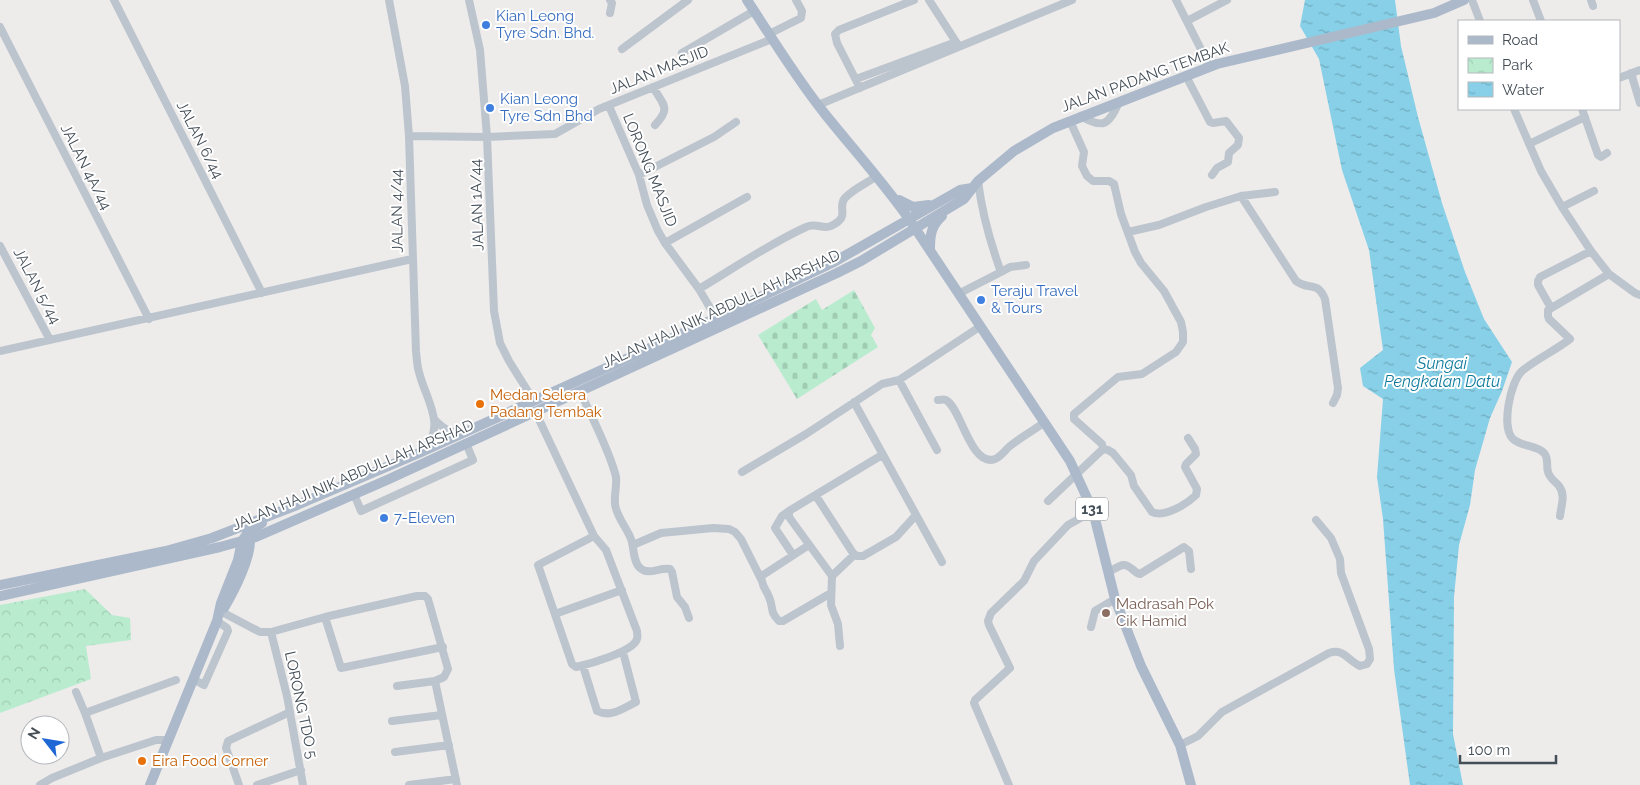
<svg xmlns="http://www.w3.org/2000/svg" width="1640" height="785" font-family="Raleway,sans-serif">
<style>
.cemetery{fill:url(#cemetery-stones)}
.park{fill:url(#park-crowns)}
.water{fill:url(#water-ripples)}
.lines{fill:none;stroke-linecap:round;stroke-linejoin:round}
.minor{stroke:#bcc5cd;stroke-width:8}
.major{stroke:#abb9ca;stroke-width:10}
.shop-dot{fill:#3f7fe0;stroke:#fff;stroke-width:2}
.food-dot{fill:#e8710a;stroke:#fff;stroke-width:2}
.education-dot{fill:#8d6e63;stroke:#fff;stroke-width:2}
.labels{text-anchor:middle;dominant-baseline:central;stroke-width:4;stroke-linejoin:round;paint-order:stroke}
.shield{fill:#fff;stroke:#7c8389;stroke-width:1}
.shield-label{font-size:14px;font-weight:bold;fill:#444e57}
.shop-label{font-size:15px;fill:#366cbe;stroke:#fff;text-anchor:start}
.street-label{font-size:15px;fill:#444e57;stroke:#fff}
.food-label{font-size:15px;fill:#c56008;stroke:#fff;text-anchor:start}
.education-label{font-size:15px;fill:#785e54;stroke:#fff;text-anchor:start}
.water-label{font-size:16px;font-style:italic;fill:#117b9e;stroke:#fff}
</style>
<defs>
<pattern id="cemetery-stones" width="16" height="16" patternUnits="userSpaceOnUse" patternTransform="scale(1.25)"><rect width="16" height="16" fill="#b9eccf"/><path d="M2 7V4a2 2 0 0 1 4 0v3zM10 15v-3a2 2 0 0 1 4 0v3z" fill="#a0ccb4"/></pattern>
<pattern id="park-crowns" width="20" height="18" patternUnits="userSpaceOnUse" patternTransform="scale(1.25)"><rect width="20" height="18" fill="#b9eccf"/><path d="M2 6a3 3 0 1 1 6 0M12 15a3 3 0 1 1 6 0" fill="none" stroke="#a0ccb4"/></pattern>
<pattern id="water-ripples" width="26" height="14" patternUnits="userSpaceOnUse" patternTransform="scale(1.25)"><rect width="26" height="14" fill="#87d0e7"/><path d="M2 4q2-2 4 0t4 0M15 11q2-2 4 0t4 0" fill="none" stroke="#70abbe"/></pattern>
</defs>
<rect width="100%" height="100%" fill="#eeebeb"/>
<path class="cemetery" d="M854,290L875,328L871,335L878,347L797,399L758,335L816,299L822,310Z"/>
<path class="park" d="M85,589L112,615L130,618L131,640L86,646L91,679L0,713V605Z"/>
<path class="water" d="M1305,0H1395L1401,46L1418,117L1442,203L1465,272L1484,319L1512,362L1502,391L1490,418L1475,470L1470,505L1459,545L1454,597L1453,734L1463,785H1410L1394,669L1383,519L1377,477L1383,399L1363,386L1360,368L1383,350L1369,250L1342,170L1319,59L1300,26Z"/>
<g class="lines">
<path class="minor" d="M114,0L262,293
M389,0L405,86L409,136L416,352C417,359 417,366 419,372C425,398 448,427 423,449
M469,0L480,50L487,137L494,311L500,343L509,361L534,401
M929,0L958,45
M1176,0L1210,67
M1472,0L1480,21
M1533,0L1541,21
M1591,0L1593,6
M610,13L612,3L610,0
M1187,21L1227,0
M0,27L149,319
M769,34L801,18L802,11L796,0
M622,49L688,0
M682,53L754,11
M1631,73L1640,103
M1186,76L1210,122L1213,123L1226,121L1239,138L1238,145L1229,153L1228,162L1217,168L1212,175
M1619,78L1640,70
M856,79L956,42
M653,87C664,106 671,108 655,125
M860,88L837,43L835,34L839,30L914,0
M818,105L1072,0
M609,106L639,175L647,205L658,231L665,243L699,289L716,318
M1514,109L1541,171L1562,207L1591,251L1609,274L1635,293L1640,295
M1582,109L1598,155L1601,157L1607,153
M1081,116C1104,130 1109,124 1119,102
M409,136L487,137L555,134L599,109L772,39
M1529,144L1585,117
M639,175L714,137L736,122
M1241,196L1296,281C1309,291 1317,280 1325,299L1338,388L1337,395L1333,403
M1562,207L1594,191
M1128,232L1159,225L1206,207L1241,196L1275,192
M665,243L747,197
M0,246L50,340
M1001,272L1010,267L1026,265
M699,289C734,268 769,244 806,227C816,222 823,230 831,226C852,216 836,208 845,198C853,189 867,183 877,176
M960,293L1001,272C990,242 982,213 978,181
M1551,308L1538,285V281L1540,277L1591,251
M0,351L412,259
M899,380L937,450
M580,391C591,416 610,451 616,477C617,486 614,495 615,504C616,516 627,528 631,539C634,547 633,562 640,568C649,576 659,567 670,569L672,572L677,597L685,607L689,618
M938,400C941,400 943,399 946,400C961,408 971,468 995,459C1001,457 1005,450 1010,446C1021,437 1034,430 1045,422
M854,402L942,562
M535,411L594,536L606,550L637,631C637,634 638,636 637,639C633,652 589,664 576,667L572,664L538,565L594,536
M435,420C443,428 449,433 461,432
M1103,449L1108,450L1113,453L1131,475L1134,486L1152,512C1164,518 1187,504 1196,495L1197,489L1185,467L1186,464L1196,454L1195,449L1188,438
M742,472L806,434L882,384L899,380L981,326
M354,494L361,511L473,460L466,443
M816,496L853,553L857,556H863L896,537L916,515
M1048,501L1103,449L1102,444L1074,419V414L1118,377L1142,374L1176,352L1183,342V332L1181,322L1164,291L1141,263L1135,252L1121,214L1114,184L1109,181H1093L1087,176L1082,166L1084,152L1070,121
M789,511L782,516L775,528L793,555
M1560,516C1561,506 1566,495 1559,486C1555,481 1550,479 1548,472C1546,466 1549,458 1544,453C1537,445 1522,447 1513,439C1501,428 1510,382 1522,371C1535,360 1556,350 1570,339L1549,319L1548,316V310L1609,274
M633,545L661,533L713,528L729,529L735,532L741,539L762,581C763,588 767,591 769,597C774,608 769,611 779,621H783L831,593
M1108,572C1113,570 1118,566 1123,565C1130,564 1134,573 1140,574L1184,547L1189,551L1191,569
M832,576L789,517V511L882,455
M760,577L809,545
M220,611L260,632H271L325,617L417,596H425L428,599L448,669L444,677L435,681L397,686
M555,614L622,590
M325,617L341,668L443,647
M1091,627L1095,611L1115,599
M271,632L287,696L303,785
M840,646L838,624L831,605L832,576L854,555
M583,666L597,711C611,718 623,708 636,702L623,652
M193,679L204,685L228,631L227,628L217,621
M435,681L457,785
M76,692L85,713
M392,721L442,715
M1180,745L1198,736L1222,712L1329,653C1344,648 1347,660 1360,666L1367,664L1370,659L1369,649L1341,573L1340,559L1331,538L1316,520
M395,752L449,745
M101,758L85,713L176,680
M40,785L52,778L101,758L156,740H169
M239,785L226,748L228,741L290,712
M257,785L301,770
M409,785L456,779
M1009,785L974,703L975,700L1010,668L989,625L988,621L991,613L1024,581L1034,561L1068,525L1093,511"/>
<path class="major" d="M747,0C772,38 796,78 825,114C853,149 883,182 909,219L1070,461L1093,511L1115,599L1141,666L1180,745L1191,785
M899,200L913,207L929,205
M930,250C930,235 931,226 942,216
M0,585L166,551L212,538L297,505L419,453L716,318L834,262L960,190L972,188
M0,596L220,547L256,537L387,480L837,273L861,261L964,199L978,181L1014,151L1053,128L1217,64L1434,13L1464,0
M224,608C234,591 251,558 250,539
M150,785L217,621L221,603L238,560L242,541L249,531L262,523"/>
</g>
<g class="shop-dot">
<circle cx="486" cy="25" r="5"/>
<circle cx="490" cy="108" r="5"/>
<circle cx="981" cy="300" r="5"/>
<circle cx="384" cy="518" r="5"/>
</g>
<g class="food-dot">
<circle cx="480" cy="404" r="5"/>
<circle cx="142" cy="761" r="5"/>
</g>
<circle class="education-dot" cx="1106" cy="613" r="5"/>
<g class="labels">
<rect class="shield" x="1076" y="497.5" width="32" height="23" rx="4"/>
<g class="shield-label">
<text x="1092" y="509">131</text>
</g>
<g class="shop-label">
<text x="496" y="16">Kian Leong<tspan x="496" dy="17">Tyre Sdn. Bhd.</tspan></text>
<text x="500" y="99">Kian Leong<tspan x="500" dy="17">Tyre Sdn Bhd</tspan></text>
<text x="991" y="291">Teraju Travel<tspan x="991" dy="17">&amp; Tours</tspan></text>
<text x="394" y="518">7-Eleven</text>
</g>
<g class="street-label">
<text transform="translate(659 70) rotate(-22)">JALAN MASJID</text>
<text transform="translate(1145 77) rotate(-20)">JALAN PADANG TEMBAK</text>
<text transform="translate(200 140) rotate(63)">JALAN 6/44</text>
<text transform="translate(86 167) rotate(63)">JALAN 4A/44</text>
<text transform="translate(650 170) rotate(68)">LORONG MASJID</text>
<text transform="translate(477 205) rotate(-92)">JALAN 1A/44</text>
<text transform="translate(397 211) rotate(-91)">JALAN 4/44</text>
<text transform="translate(37 286) rotate(62)">JALAN 5/44</text>
<text transform="translate(721 309) rotate(-25)">JALAN HAJI NIK ABDULLAH ARSHAD</text>
<text transform="translate(353 475) rotate(-23)">JALAN HAJI NIK ABDULLAH ARSHAD</text>
<text transform="translate(301 705) rotate(78)">LORONG TDO 5</text>
</g>
<g class="food-label">
<text x="490" y="395">Medan Selera<tspan x="490" dy="17">Padang Tembak</tspan></text>
<text x="152" y="761">Eira Food Corner</text>
</g>
<g class="education-label">
<text x="1116" y="604">Madrasah Pok<tspan x="1116" dy="17">Cik Hamid</tspan></text>
</g>
<g class="water-label">
<text x="1442" y="363">Sungai<tspan x="1442" dy="18">Pengkalan Datu</tspan></text>
</g>
</g>
<rect x="1458" y="20" width="162" height="90" fill="#ffffff" stroke="#b4b8bc"/>
<rect x="1468" y="36" width="25" height="8" fill="#abb9ca" stroke="#b4b8bc"/>
<text x="1502" y="45" font-size="15" fill="#444e57">Road</text>
<rect x="1468" y="58" width="25" height="15" fill="url(#park-crowns)" stroke="#b4b8bc"/>
<text x="1502" y="70" font-size="15" fill="#444e57">Park</text>
<rect x="1468" y="82" width="25" height="15" fill="url(#water-ripples)" stroke="#b4b8bc"/>
<text x="1502" y="95" font-size="15" fill="#444e57">Water</text>
<g transform="translate(45 740) rotate(301)"><circle r="24" fill="#ffffff" stroke="#b4b8bc"/>
<path d="M0-4L9 19L0 12L-9 19Z" fill="#1f67d4"/>
<text y="-8" font-size="14" font-weight="bold" text-anchor="middle" fill="#444e57">N</text>
</g>
<path d="M1460 755v8h96v-8" fill="none" stroke="#444e57" stroke-width="2.5"/>
<text x="1468" y="755" font-size="15" fill="#444e57" stroke="#ffffff" stroke-width="4" paint-order="stroke">100 m</text>
</svg>
